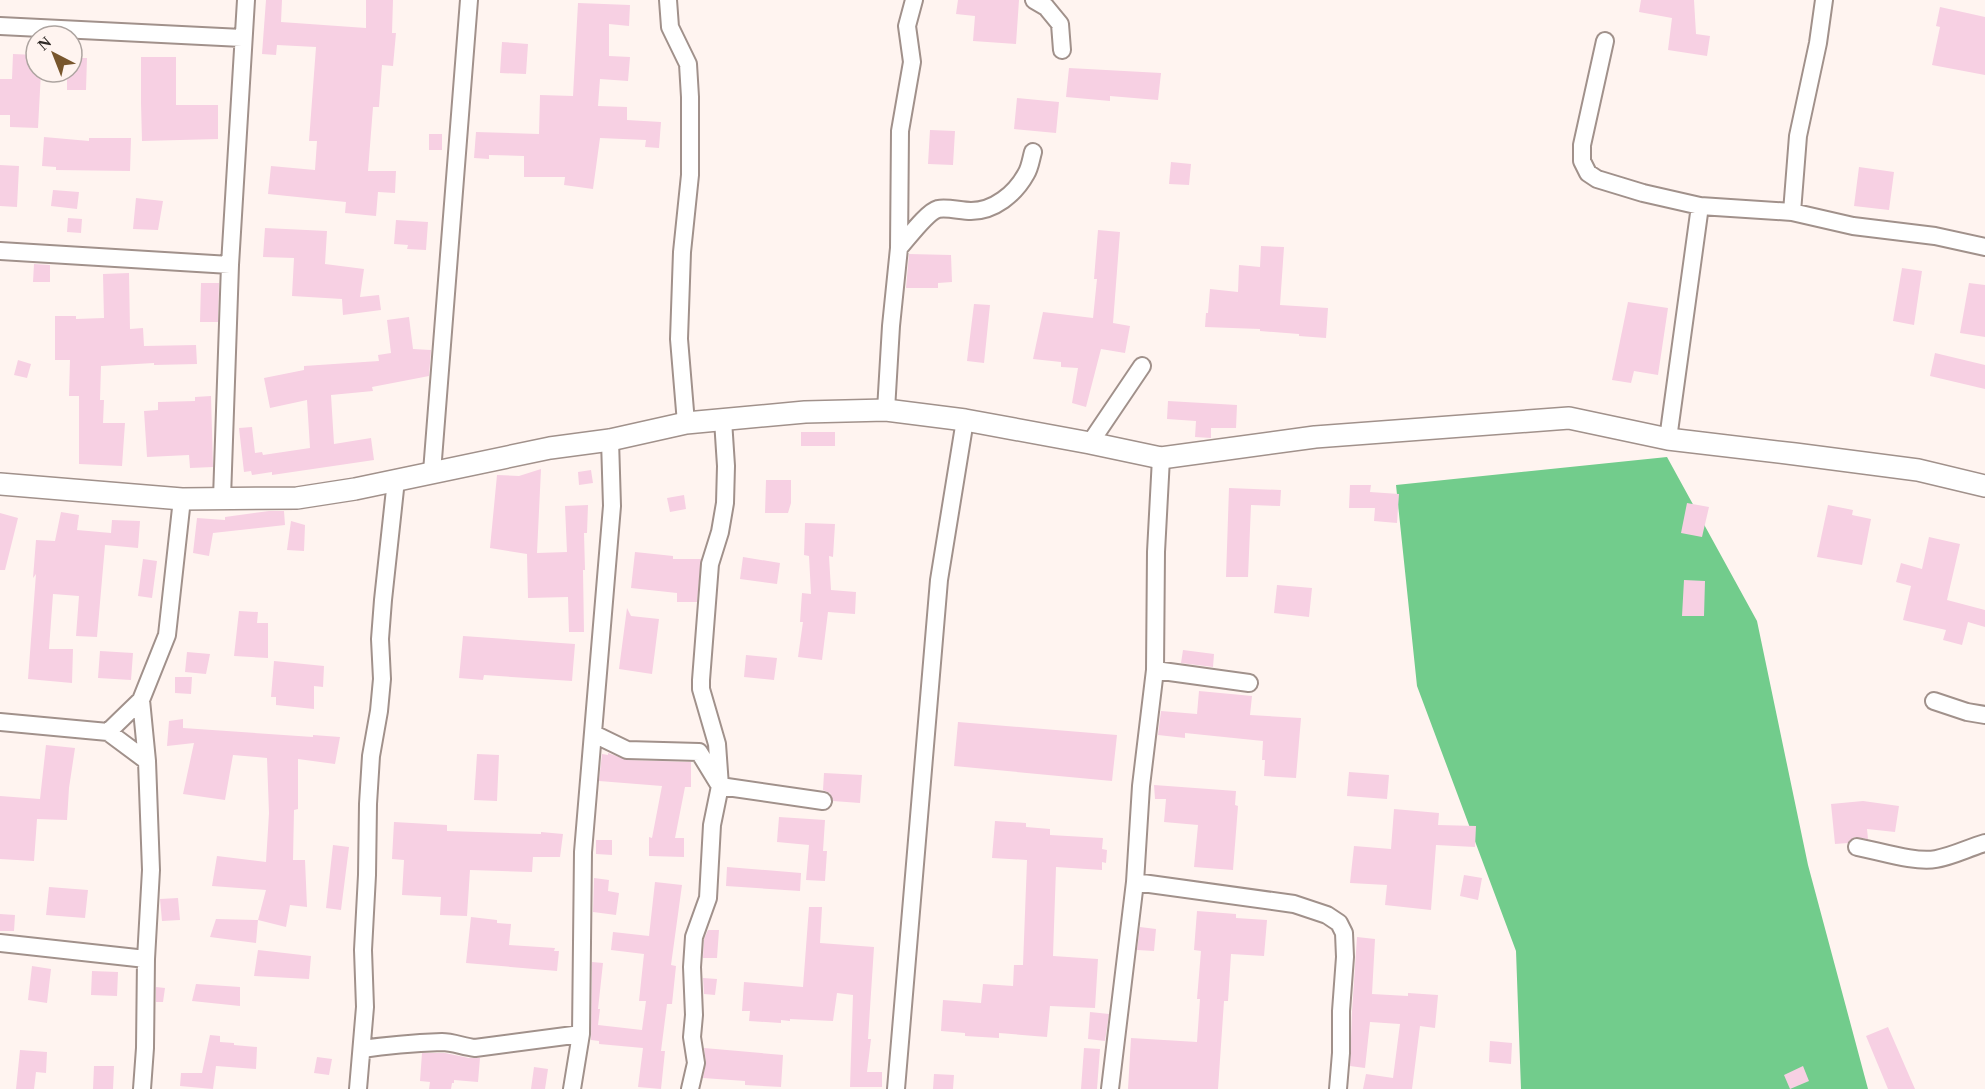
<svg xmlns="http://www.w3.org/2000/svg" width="1985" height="1089" font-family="'Times New Roman',serif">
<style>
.forest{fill:#72cc8c}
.building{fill:#f7d0e3}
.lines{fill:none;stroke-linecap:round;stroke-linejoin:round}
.minor-casing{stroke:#a1918b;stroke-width:20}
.tertiary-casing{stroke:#a1918b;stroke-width:24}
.minor{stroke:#fff;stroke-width:16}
.tertiary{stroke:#fff;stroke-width:21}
</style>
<rect width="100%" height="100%" fill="#fff4f0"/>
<path class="forest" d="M1667,457L1757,621L1808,865L1868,1089H1521L1516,951L1417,686L1396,485Z"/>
<path class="building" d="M266,0H282L281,22L366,28V0H393L392,33H396L393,66L382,65L379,107H373L368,171H396L395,193L378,192L376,216L345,213L346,202L268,194L271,166L315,170L317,141H309L316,47L277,45L276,55L262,54Z
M958,0H1019L1016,44L973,41L975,16L956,14Z
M1641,0H1694L1696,34L1710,36L1707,56L1668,50L1672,18L1639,12Z
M578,3L630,5L629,26L609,24V56L630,57L628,81L600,79L598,106L627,107V120L661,122L659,148L645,147L646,140L600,138L593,189L564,185L565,177H524V156L489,155V159L474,158L476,132L539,134L540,95L573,96Z
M1940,7L1985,17V75L1932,65L1940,27L1936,26Z
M502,42L528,44L526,74L500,73Z
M13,54L36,55V72H41L38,128L10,127V115H0V79H12Z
M141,57H176V105H218V139L142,141L141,103Z
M72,58H87L86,90H67V72H72Z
M1069,68L1161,73L1158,100L1110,96V101L1066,97Z
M1017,98L1059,102L1056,133L1014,129Z
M930,130L955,131L953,165L928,164Z
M429,134H442V150H429Z
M44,137L89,141V138H131L130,171L56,170V167L42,166Z
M1171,162L1191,164L1189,185L1169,184Z
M0,165L19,166L17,207L0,206Z
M1859,167L1894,172L1889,210L1854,206Z
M53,190L79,192L77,209L51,206Z
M136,198L163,201L158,230L133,229Z
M68,218L82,219L81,233L67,232Z
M396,220L428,222L426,250L407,249L408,245L394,244Z
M265,228L327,231L325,264L364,269L360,297L379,295L381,310L343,315L342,299L292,296L294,258L263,257Z
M1098,230L1120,232L1113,323L1130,326L1125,353L1101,349L1086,407L1072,403L1078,368L1061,367V362L1033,359L1043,312L1093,318L1097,279H1094Z
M1261,246L1284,247L1280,305L1328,308L1326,338L1299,336V334L1260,331V329L1205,327L1206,313H1208L1210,289L1238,292L1239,265L1260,267Z
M909,254L951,255L952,282L938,283V288H906Z
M34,264L50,265V282H33Z
M1902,268L1922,271L1914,325L1893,321Z
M129,273L130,329L143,328L144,346L196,345L197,364L154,365V363L101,366L100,400H104L103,423H125L122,466L79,464V396H69L70,360H55V316H76V319L104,318L103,274Z
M201,283H219L218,322H200Z
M1969,283L1985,285V337L1960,333Z
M1628,302L1668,308L1658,375L1634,371L1631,383L1612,380Z
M974,304L990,305L984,363L967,361Z
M409,317L413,349L431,350L429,376L372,387L373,391L331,395L334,444L371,438L374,460L272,475V472L252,475L251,471L244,472L239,428L252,427L255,453L262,452L263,455L310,448L307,400L270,408L264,378L304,370V366L379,361L378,355L391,353L387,320Z
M1935,353L1985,365V389L1930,376Z
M18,360L31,364L27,378L14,375Z
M211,396L213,467L190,468L189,455L147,457L144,411L158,410V402L195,401V397Z
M1168,401L1237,405L1236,428H1211V438L1195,437L1196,421L1167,419Z
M801,432H835V446H801Z
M541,469L537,553L567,552L565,506L588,505L587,533H584L585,570H583L584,632H569L568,597L528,598L527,554L490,548L497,475L519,476Z
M591,470L593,483L579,485L578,472Z
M766,480H791V503L788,513H765Z
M1350,485H1371L1370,492L1399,494L1397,523L1374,521L1375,508H1349Z
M1229,488L1281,490L1280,506L1251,505L1248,577H1226Z
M684,495L686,509L670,512L667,498Z
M1687,503L1709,507L1702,537L1681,533Z
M1828,505L1853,510L1852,515L1871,519L1862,565L1817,557Z
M269,511H284L285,525L213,533L209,556L193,553L197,518L225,520V517Z
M61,512L79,515L77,530L111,533L112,520L140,521L138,548L105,545L97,637L76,636L79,596L53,594L49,649H73L72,683L28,679L36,574L33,578L36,540L55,541Z
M0,513L18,518L5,570H0Z
M291,521L305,525L304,551L287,550Z
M805,523L835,524L833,557L829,556L831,590L856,592L855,614L828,612L822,660L798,657L803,622H800L802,593L811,594L809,556L804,555Z
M1929,537L1960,544L1947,600L1985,610V627L1968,622L1962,645L1943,640L1946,630L1903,620L1911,586L1896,582L1901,563L1922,569Z
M635,552L673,556V559H701L697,602H677V593L631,588Z
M743,557L780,563L777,584L740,579Z
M143,559L157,561L152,598L138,596Z
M1684,580L1705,581L1704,616H1682Z
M1277,585L1312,588L1309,617L1274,613Z
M627,608L631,616L659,619L652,674L619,669Z
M239,611L258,612L257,623H268V658L234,656Z
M463,636L575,644L572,681L484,675L483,680L459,678Z
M1183,650L1214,654L1213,667L1181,663Z
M100,651L133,653L131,680L98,678Z
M187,652L210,654L206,674L185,672Z
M746,655L777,658L774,680L744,677Z
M274,661L324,666L323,687L314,686V709L276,705V697H271Z
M175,677H192L191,694L175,693Z
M1199,691L1252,696L1250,715L1301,718L1296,778L1264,776L1265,760H1262L1263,741L1185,733V738L1158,735L1161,711L1197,714Z
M183,719V728L313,737V735L340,737L335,764L298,759V809L294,810L293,860H305L307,907L290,905L286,927L258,920L266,890L212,886L217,856L266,862L269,813L267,758L233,755L225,800L183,794L194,743L167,746L169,721Z
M958,722L1117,735L1112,781L954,766Z
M46,745L75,748L69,788L67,820L37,819L34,861L0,859V796L40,799Z
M608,753L627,760L691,762V787H685L675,838H684V857L649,856V837L652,838L662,786L599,781L602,754L608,755Z
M477,754L499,755L497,801L474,800Z
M1349,772L1389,775L1387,799L1347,796Z
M824,773L862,775L860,803L833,801L830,793L823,790Z
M1154,785L1236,791L1235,805L1238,806L1233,870L1194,867L1198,825L1164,822L1166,799H1155Z
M1863,801L1899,806L1895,832L1867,829L1868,839L1854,837L1848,843L1835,844L1831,804Z
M1394,809L1439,813L1438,825L1476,826L1475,847L1436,845L1431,910L1385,905L1387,885L1350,883L1354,846L1391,849Z
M779,817L825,820L823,851H827L825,881L806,880L809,845L777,842Z
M995,821L1026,823V827L1050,829V835L1103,838L1102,849L1107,850L1106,863L1102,862V870L1056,867L1053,956L1098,959L1095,1008L1050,1006L1047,1037L999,1033V1038L965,1036V1033L941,1031L943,1000L981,1003L983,984L1013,986L1014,965H1023L1027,860L992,858Z
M394,822L447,825V831L541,834V832L563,834L560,857H533L532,872L470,870L467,916L440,915L441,897L402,895L404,860L392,859Z
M596,840H612V855L596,854Z
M333,845L349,847L341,910L326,908Z
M727,867L801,873L800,891L726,886Z
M1464,875L1482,878L1478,900L1460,896Z
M594,878L609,880L608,891L619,893L616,915L593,912Z
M655,882L682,885L671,965L676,966L672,1004H667L661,1051H665L661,1089L638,1087L643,1048L599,1044V1041L591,1040L592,962L603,963L598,1009H600L598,1025L642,1030L646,1001H639L644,954L611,950L613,932L649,936Z
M49,887L88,890L85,918L46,915Z
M178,898L180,920L162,921L160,899Z
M809,907H822L820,943L874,947L868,1039H871L867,1072H882V1087H850L853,995L837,993L833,1021L790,1019V1021L781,1020V1023L749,1021L750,1011H742L744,982L803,987Z
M1197,911L1236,914V918L1267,920L1264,956L1231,954L1228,1001H1224L1218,1089H1128L1131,1038L1197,1042L1200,999H1197L1201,951L1194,950Z
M0,914L15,915L14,931H0Z
M471,917L497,920V923L511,924L509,945L555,948L554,951H559L557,971L466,963Z
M216,919L258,920L256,943L210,937Z
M1140,927L1156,929L1154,951L1137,950Z
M708,930H719L717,958H703L704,939Z
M1357,937L1375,939L1372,994L1408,996V993L1438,995L1435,1028L1420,1026L1412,1089H1363L1366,1074L1393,1078L1400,1024L1370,1022L1365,1068L1350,1066L1352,1011Z
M258,950L311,956L309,979L254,976Z
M32,966L51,969L47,1003L28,1000Z
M92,971L118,972L117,996L91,995Z
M703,978L717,979L715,995L704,994Z
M196,984L240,987V1006L192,1001Z
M156,987L165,988L163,1002H156Z
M1090,1012L1109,1014L1105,1041L1088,1039Z
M1888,1027L1915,1089H1888L1866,1036Z
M210,1035L220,1036V1042L234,1043V1045L257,1047L256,1069L216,1066L213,1089L180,1086L181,1073H202Z
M1490,1041L1512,1043L1511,1064L1489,1062Z
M704,1048L783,1055L781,1087L745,1085V1081L703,1078L706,1062Z
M1084,1048L1100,1049L1097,1089H1081Z
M20,1050L47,1052L46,1073L36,1072L34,1089H16Z
M422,1053H445L469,1058H480L478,1082L454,1080V1083H452L451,1089H429L430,1082L420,1081Z
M317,1057L332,1059L329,1075L314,1073Z
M94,1066H114L113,1089H93Z
M1803,1066L1809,1081L1790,1089L1784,1075Z
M534,1067L548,1069L545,1089H531Z
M934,1074L954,1075L953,1089H933Z"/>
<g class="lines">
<defs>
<path id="minor" d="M668,0L670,27L688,64L690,97V175L682,252L679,339L686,423
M1034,0L1046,7L1060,24L1062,50
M0,26L242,38
M1605,41L1582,145V161L1588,173L1597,179L1643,193L1700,206L1792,212L1853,226L1935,236L1985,247
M1792,212L1798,136L1818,43L1824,0
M899,248C908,238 927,212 938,209C947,207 961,211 971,211C994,211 1015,194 1026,174C1030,168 1031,159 1033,152
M0,251L230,265
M886,410L891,326L899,248L900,131L912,62L907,26L914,0
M1668,439L1700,206
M1090,443L1142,366
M432,472L469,0
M222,498L230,265L246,0
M1155,670L1249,683
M1934,701L1967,712L1985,715
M0,722L108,732L147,761
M108,732L141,700
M594,734L627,750L699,752L718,783
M720,786L823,801
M1857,847C1879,851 1915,863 1936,859C1953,856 1968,848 1985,843
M1135,882L1294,904L1327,915L1339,923L1344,933L1345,957L1341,1011V1053L1338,1089
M0,943L146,959
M362,1049C389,1045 416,1043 442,1042C453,1042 464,1047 475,1048L581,1034
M142,1089L145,1048L146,959L151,870L147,761L141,700L167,635L182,499
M358,1089L365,1007L363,950L367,875L368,804L371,756L379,711L382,679L380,639L383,600L396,480
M572,1089L581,1034L583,852L612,506L610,440
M690,1089L696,1063L692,1037L694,1015L692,967L694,937L708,898L712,825L720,786L717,744L701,689V680L710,564L720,532L725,503L726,466L723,420
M896,1089L939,580L965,420
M1110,1089L1135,882L1141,786L1155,670L1156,552L1161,458"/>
<path id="tertiary" d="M0,484L182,499L297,498L355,489L550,448L610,440L686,423L805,412L886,410L965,420L1090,443L1161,458L1315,437L1569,418L1668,439L1795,454L1918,470L1985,486"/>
</defs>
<use href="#minor" class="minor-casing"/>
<use href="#tertiary" class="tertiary-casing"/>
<use href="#minor" class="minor"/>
<use href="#tertiary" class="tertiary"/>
</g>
<g transform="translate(54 54) rotate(318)"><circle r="28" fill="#fff4f0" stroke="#ada4a0" stroke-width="1.5"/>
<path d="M0-4.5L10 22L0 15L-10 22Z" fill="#78562d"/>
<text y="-9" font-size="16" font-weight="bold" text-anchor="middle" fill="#322c29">N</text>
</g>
</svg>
